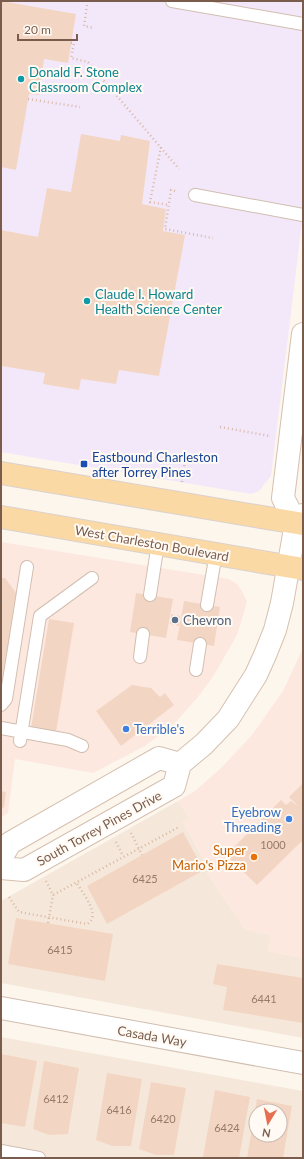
<svg xmlns="http://www.w3.org/2000/svg" width="304" height="1159" font-family="Lato,sans-serif">
<style>
.residential{fill:#f5e8da;fill-rule:evenodd}
.commercial{fill:#fde8e0}
.education{fill:#f3e8fa}
.building{fill:#f3d5c3}
.lines{fill:none;stroke-linecap:round;stroke-linejoin:round}
.service-casing{stroke:#d1beb0;stroke-width:14}
.minor-casing{stroke:#d1beb0;stroke-width:24}
.secondary-casing{stroke:#d6c0b0;stroke-width:24}
.primary-casing{stroke:#dad1cd;stroke-width:24}
.path{stroke:#d9b8a5;stroke-width:2.5;stroke-dasharray:1 3;stroke-linecap:butt}
.service{stroke:#fff;stroke-width:12}
.minor{stroke:#fff;stroke-width:22}
.secondary{stroke:#fff;stroke-width:22}
.primary{stroke:#fbd9a5;stroke-width:22}
.culture-dot{fill:#0f9aa8;stroke:#fffaf3;stroke-width:1.5}
.transit-dot{fill:#1a4fb4;stroke:#fffaf3;stroke-width:1.5}
.service-dot{fill:#5c6f8a;stroke:#fffaf3;stroke-width:1.5}
.shop-dot{fill:#3f7fe0;stroke:#fffaf3;stroke-width:1.5}
.food-dot{fill:#e8710a;stroke:#fffaf3;stroke-width:1.5}
.labels{text-anchor:middle;dominant-baseline:central;stroke-width:4;stroke-linejoin:round;paint-order:stroke}
.number-label{font-size:11px;fill:#987a6a}
.culture-label{font-size:13px;fill:#0d838f;stroke:#fffaf3;text-anchor:start}
.transit-label{font-size:13px;fill:#164399;stroke:#fffaf3;text-anchor:start}
.street-label{font-size:13px;fill:#7a5c4d;stroke:#fffaf3}
.service-label{font-size:13px;fill:#4e5e75;stroke:#fffaf3;text-anchor:start}
.shop-label{font-size:13px;fill:#366cbe;stroke:#fffaf3;text-anchor:start}
.food-label{font-size:13px;fill:#c56008;stroke:#fffaf3;text-anchor:end}
</style>
<rect width="100%" height="100%" fill="#fdf6ec"/>
<path class="residential" d="M178,801L190,818L183,822L209,869L207,873L245,929L271,935L268,951L303,958V1038L1,983V901Z
M1,1037L303,1091V1158H1ZM256,1111H280V1135H256Z"/>
<path class="commercial" d="M1,542L229,579L237,584L243,593L247,602L237,635L214,675L198,697L175,723L145,746L93,773L15,759L8,813L1,817Z
M303,648V958L268,951L271,935L245,929L207,873L209,868L183,822L190,818L178,801L195,791L221,768L252,735L283,691Z"/>
<path class="education" d="M1,1H303V214L271,476L259,491L251,494L1,452Z"/>
<path class="building" d="M1,1L76,14L68,63L44,59L39,95L29,94L16,170L1,167Z
M81,134L120,141L121,135L150,141L142,204L166,209L163,231L185,235L159,376L119,370L116,384L81,379L79,390L43,384L45,373L1,366V230L38,237L47,188L71,192Z
M1,578H5L17,594L2,681Z
M136,593L173,599L166,638L130,632Z
M184,601L220,607L214,646L177,640Z
M171,614L180,616L179,626L170,624Z
M49,619L74,623L56,732L31,728Z
M132,685L151,688L160,697L165,693L174,705L121,746L96,711Z
M303,783V840L257,885L226,855L281,800L286,805L291,801L299,807L289,797Z
M1,791L6,792L4,808L1,807Z
M183,832L204,870L107,924L87,886Z
M16,918L113,934L105,981L8,964Z
M217,964L303,978V1023L223,1010L227,987L213,984Z
M1,1054L37,1061L25,1127L1,1123Z
M44,1061L79,1068L68,1134L49,1135L33,1129Z
M107,1073L142,1079L131,1146H112L96,1140Z
M151,1082L186,1088L174,1155H156L139,1149Z
M215,1090L250,1097L239,1158L203,1157Z
M257,1099L292,1106L283,1158H247L255,1111L256,1135H280V1111H255Z"/>
<g class="lines">
<defs>
<path id="service" d="M172,1L303,24
M195,195L303,215
M150,595L158,543
M207,605L216,553
M140,657L143,634
M196,670L200,644
M1,705L6,699L27,567
M1,728L68,740L82,746
M20,741L40,616L92,578
M1,1151L39,1158"/>
<path id="minor" d="M1,1008L303,1063"/>
<path id="secondary" d="M296,523L283,498L303,334
M1,858L10,843L159,758L180,764
M1,868L24,870L174,786L180,764L204,744L228,719L256,675L265,655L275,630L282,603L296,523L303,515"/>
<path id="primary" d="M1,473L303,524
M1,517L303,569"/>
</defs>
<use href="#service" class="service-casing"/>
<use href="#minor" class="minor-casing"/>
<use href="#secondary" class="secondary-casing"/>
<use href="#primary" class="primary-casing"/>
<path class="path" d="M87,5L84,26L94,28
M71,43H74L71,58L88,62L179,169
M28,99L80,107
M161,147L150,202L169,205
M175,191L171,190L165,229L213,238
M220,427L270,436
M182,482L185,461L184,453
M131,833L142,855
M116,842L123,856
M46,881L53,895L179,827
M9,897L19,912L87,924C102,916 82,892 76,882
M48,923L53,895"/>
<use href="#service" class="service"/>
<use href="#minor" class="minor"/>
<use href="#secondary" class="secondary"/>
<use href="#primary" class="primary"/>
</g>
<g class="culture-dot">
<circle cx="21" cy="79" r="4"/>
<circle cx="87" cy="301" r="4"/>
</g>
<rect class="transit-dot" x="80" y="460" width="8" height="8" rx="2"/>
<circle class="service-dot" cx="175" cy="620" r="4"/>
<g class="shop-dot">
<circle cx="126" cy="729" r="4"/>
<circle cx="289" cy="819" r="4"/>
</g>
<circle class="food-dot" cx="254" cy="857" r="4"/>
<g class="labels">
<g class="number-label">
<text x="273" y="844">1000</text>
<text x="145" y="878">6425</text>
<text x="60" y="949">6415</text>
<text x="264" y="998">6441</text>
<text x="56" y="1098">6412</text>
<text x="119" y="1109">6416</text>
<text x="163" y="1118">6420</text>
<text x="227" y="1127">6424</text>
</g>
<g class="culture-label">
<text x="29" y="72">Donald F. Stone<tspan x="29" dy="15">Classroom Complex</tspan></text>
<text x="95" y="294">Claude I. Howard<tspan x="95" dy="15">Health Science Center</tspan></text>
</g>
<g class="transit-label">
<text x="92" y="457">Eastbound Charleston<tspan x="92" dy="15">after Torrey Pines</tspan></text>
</g>
<g class="street-label">
<text transform="translate(152 543) rotate(10)">West Charleston Boulevard</text>
<text transform="translate(99 828) rotate(-29)">South Torrey Pines Drive</text>
<text transform="translate(152 1036) rotate(10)">Casada Way</text>
</g>
<g class="service-label">
<text x="183" y="620">Chevron</text>
</g>
<g class="shop-label">
<text x="134" y="729">Terrible's</text>
<text x="281" y="812" text-anchor="end">Eyebrow<tspan x="281" dy="15">Threading</tspan></text>
</g>
<g class="food-label">
<text x="246" y="850">Super<tspan x="246" dy="15">Mario's Pizza</tspan></text>
</g>
</g>
<rect width="304" height="1159" fill="none" stroke="#7a5c4d" stroke-width="4"/>
<g transform="translate(268 1123) rotate(190)"><circle r="19" fill="#fffaf3" stroke="#cabbb1"/>
<path d="M0-3L7 15L0 10L-7 15Z" fill="#e76f51"/>
<text y="-6" font-size="11" font-weight="bold" text-anchor="middle" fill="#7a5c4d">N</text>
</g>
<path d="M18 34v6h59v-6" fill="none" stroke="#7a5c4d" stroke-width="2"/>
<text x="24" y="34" font-size="12" fill="#7a5c4d" stroke="#fffaf3" stroke-width="3" paint-order="stroke">20 m</text>
</svg>
